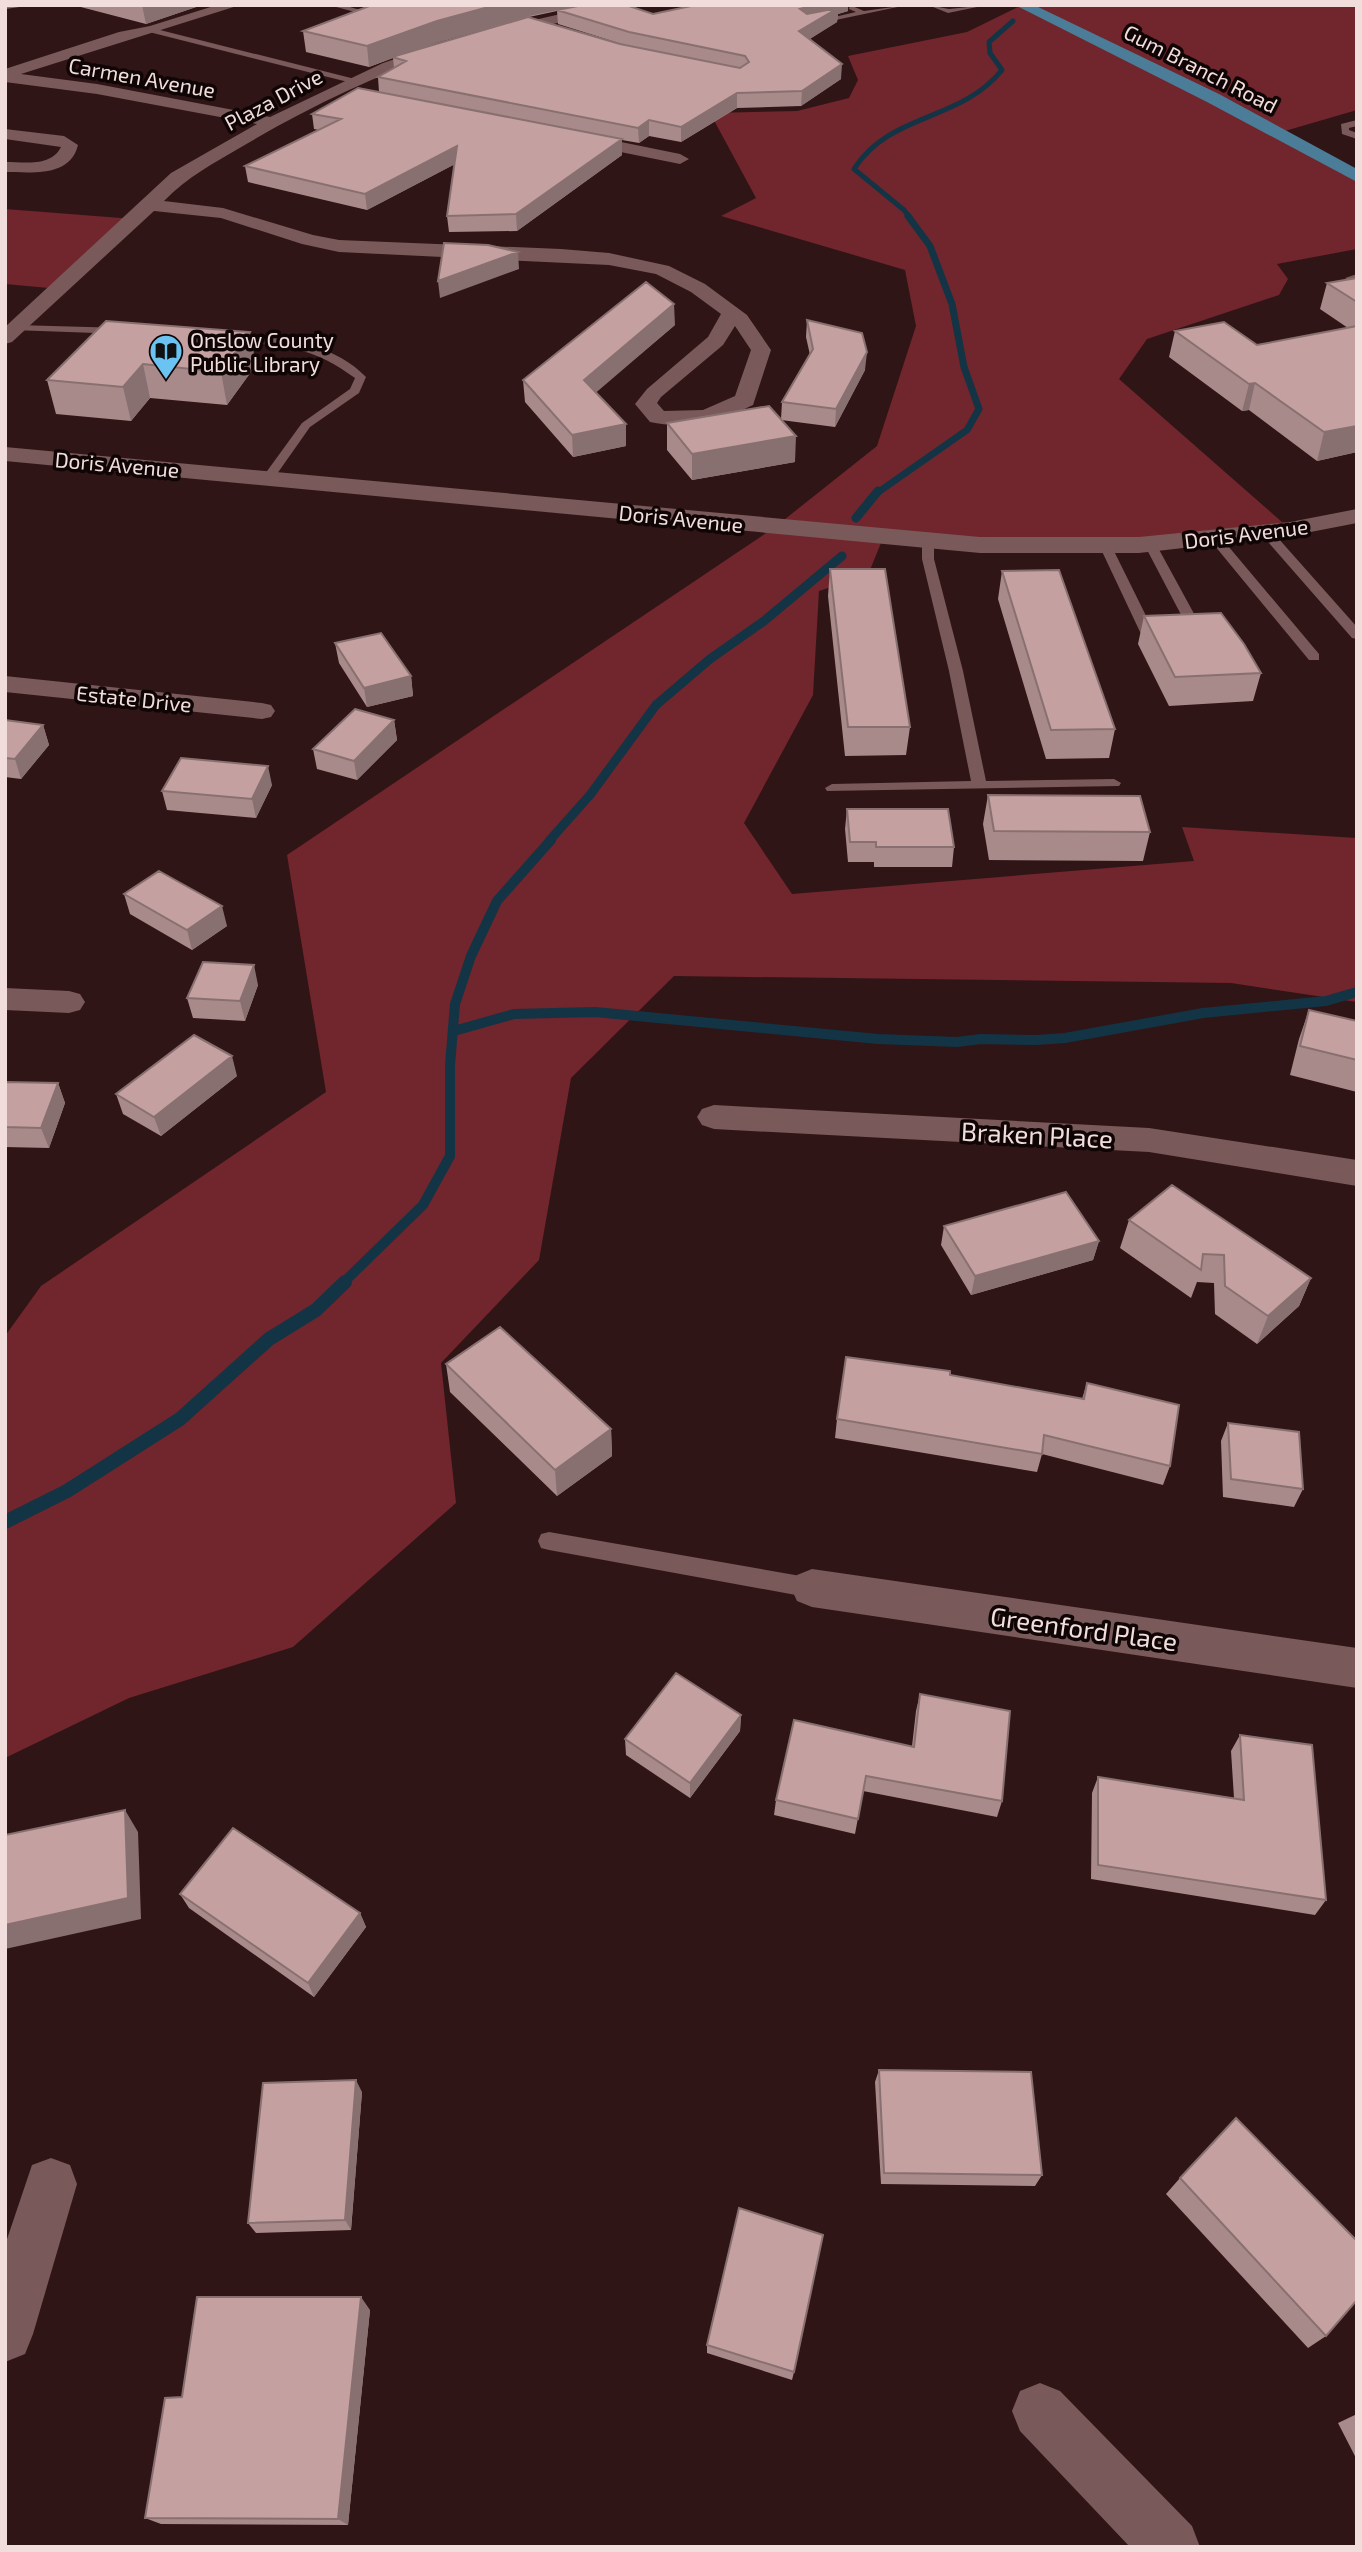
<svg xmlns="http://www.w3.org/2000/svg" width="1362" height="2552" font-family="'Exo 2',sans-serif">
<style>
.green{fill:#71252c}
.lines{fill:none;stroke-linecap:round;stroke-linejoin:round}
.stream-far4{stroke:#133445;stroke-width:5}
.stream-far3{stroke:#133445;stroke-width:7}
.stream-far2{stroke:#133445;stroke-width:9}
.stream-far1{stroke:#133445;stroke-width:10}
.stream{stroke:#133445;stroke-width:14}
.lane{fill:#795959;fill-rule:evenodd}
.street{fill:#795959;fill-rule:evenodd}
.secondary{fill:#795959;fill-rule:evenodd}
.primary{fill:#4b7c98;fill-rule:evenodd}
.wall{fill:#a98a8a;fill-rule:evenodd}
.shaded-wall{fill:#897070}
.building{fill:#c4a0a0;stroke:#897070;stroke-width:2}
.labels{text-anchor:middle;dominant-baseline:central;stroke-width:7;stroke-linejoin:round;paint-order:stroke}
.far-street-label{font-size:21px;fill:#f0dddc;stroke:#100505}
.far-poi-label{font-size:21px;fill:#f0dddc;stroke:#100505;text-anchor:start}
.street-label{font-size:26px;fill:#f0dddc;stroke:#100505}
</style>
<rect width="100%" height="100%" fill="#301516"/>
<path class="green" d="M1022,5H1357V110L1278,133L1357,177V249L1277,264L1288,279L1279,295L1147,339L1119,379L1290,529L1139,545L883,538L868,575L819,591L813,695L744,823L792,894L1194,861L1182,827L1357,838V1002L1231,983L674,976L571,1078L539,1260L441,1363L456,1503L293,1647L129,1698L5,1758V1336L41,1286L326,1092L287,855L775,527L877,446L916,326L905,270L721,216L756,198L710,113L797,111L849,98L858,80L848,56L967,32Z
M5,209L134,219L60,289L5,284Z"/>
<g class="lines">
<path class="stream-far4" d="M910,218L904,210L854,169C891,112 960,122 1002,70L990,53L989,42L1013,21"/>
<path class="stream-far3" d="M877,493L967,430L979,409L964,367L952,304L930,246L908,216"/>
<path class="stream-far2" d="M856,518L878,491
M549,841L590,795L656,705L710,659L764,621L842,556"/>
<path class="stream-far1" d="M454,1031L514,1014L595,1012L878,1039L957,1042L981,1039L1036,1040L1065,1038L1203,1013L1326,1001L1357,992
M343,1283L423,1205L450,1156V1065L455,1004L471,956L497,901L551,840"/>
<path class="stream" d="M5,1522L67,1491L180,1419L269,1339L316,1310L345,1282"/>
<path class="lane" d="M329,5H343L381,16L377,18Z
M850,5L864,11L907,5L812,25L808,23L856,12L849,9Z
M928,5L949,9L987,5L948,13Z
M152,28L359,80L360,82L356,84L149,32Z
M1357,120V126L1349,128V130L1357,133V139L1342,134L1341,124Z
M1357,274V280L1350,281L1345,278Z
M16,325L124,328L129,331L124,334L12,330L11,328Z
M227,333C274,336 331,341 366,377L359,393L310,427L272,481L262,478L302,423L350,389L355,378C305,341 279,349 223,338L222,336Z
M1266,528L1270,529L1357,627V639L1352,638L1262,535V529Z
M1214,533L1218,534L1319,654V660H1309L1210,540L1208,537Z
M928,537L934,541V559L963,671L986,781L1114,779L1121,783L1119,786L827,791L825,788L832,784L971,781L949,671L922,559V541Z
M1150,540L1156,544L1204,632L1202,635L1190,636L1183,632L1188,628L1144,544Z
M1105,541L1111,545L1153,630H1165V636L1148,638L1141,634L1099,545Z
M549,1532L812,1578L820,1581L823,1588L820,1595L812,1598L549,1550L541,1548L538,1541L541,1534Z"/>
<path class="street" d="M217,5H240L21,74L97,84L270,117L383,63L434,46H444L447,49L444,52C374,76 307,108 243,146C214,163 187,177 164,201L223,208L313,235L339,240L561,249L609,253L669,266L705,284L747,315L771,350L753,405C721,421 686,430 650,422L635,404L647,389L708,337L721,314L691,292L656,274L609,265L339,252L302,244L221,218L154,211L12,342L5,344V327L171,173L257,124L97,94L5,82V69L119,32L150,26ZM735,326L751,350L735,396L703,410L664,411L657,403L661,397L723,345Z
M600,5H627L620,9L495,37L488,33L495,29Z
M5,129L64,136L78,145C70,178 31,172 5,172V162C25,162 51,167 61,147L5,139Z
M572,132L680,154L689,159L680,164L566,141L564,137L566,133Z
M5,676L262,703L271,705L275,711L271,717L262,719L5,692Z
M5,988L69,991L80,994L85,1002L80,1010L69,1013L5,1010Z
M714,1105L1149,1128L1357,1160V1186L1149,1152L714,1129L702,1125L697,1117L702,1109Z
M812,1569L1357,1648V1688L812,1607L797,1601L791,1588L797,1575Z
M51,2158L70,2165L77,2184L33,2334L25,2354L5,2362V2245L32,2165Z
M1040,2383L1060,2391L1192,2526L1200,2547H1130L1020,2431L1012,2411L1020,2391Z"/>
<path class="secondary" d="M5,447L980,537H1139L1290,522L1357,509V523L1290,536L1139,553H980L5,461Z"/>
<path class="primary" d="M1015,5H1034L1219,94L1357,169V182L1207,102Z"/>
</g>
<path class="wall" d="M73,5H202L146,24Z
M372,5H626L653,14L848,11L838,14L837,22L809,39L841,79L801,106L737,108L681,142L649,136L639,143L622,140V155L517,231L449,232L447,216L455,164L367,210L248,182L245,166L319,130L314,129L312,114L379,92L378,77L394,68L393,58L369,67L306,52L303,31ZM557,11L558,24L625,45L529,17ZM517,20L416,50L439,42Z
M1357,278V452L1317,461L1249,410L1242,411L1169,357L1175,331L1257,345L1348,328L1320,309L1327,283Z
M807,320L865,370L835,427L781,420L795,462L692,480L667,450V423L781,419L782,402L810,355L806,337Z
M106,321L256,365L227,405L150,398L131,421L56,414L47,380Z
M675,325L595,392L626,424V446L573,457L525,402L523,380Z
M830,569L910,727L906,755L845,756L828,596Z
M1002,571L1115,729L1109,758L1046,759L998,599Z
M1144,616L1261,673L1253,701L1169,706L1138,644Z
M335,643L411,676L413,696L367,707L339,663Z
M5,720L43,725L49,745L21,779L5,777Z
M394,720L397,740L357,780L317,769L313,749Z
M272,785L256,818L167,810L162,791Z
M988,795L1150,832L1143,861L989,860L983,824Z
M847,809L954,847L952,867H874V862H848L845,829Z
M124,894L227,926L192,950L130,914Z
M258,985L245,1021L193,1018L187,998Z
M1309,1010L1357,1021V1092L1290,1075L1299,1039Z
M237,1076L161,1136L123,1114L116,1094Z
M5,1082L58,1083L65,1103L49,1148L5,1147Z
M1129,1220L1311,1278L1299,1306L1257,1344L1215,1314L1214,1283L1197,1282L1191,1298L1120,1248Z
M944,1226L1099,1241L1093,1260L971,1295L941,1245Z
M446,1364L611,1429L612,1456L557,1496L450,1392Z
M950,1375L1082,1399L1087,1383L1170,1466L1163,1485L1042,1454L1037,1472L835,1438L837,1419Z
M1228,1423L1303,1489L1294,1507L1223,1497L1221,1441Z
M920,1694L1002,1801L997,1817L863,1791L855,1834L774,1815L776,1800L912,1746L916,1711Z
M741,1715L740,1731L690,1798L626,1755L625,1739Z
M1240,1735L1326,1900L1315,1915L1091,1879L1092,1793L1098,1777L1234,1798L1231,1751Z
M180,1894L360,1913L366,1927L314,1997L189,1908Z
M879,2070L1042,2175L1035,2186L881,2184L875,2082Z
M362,2092L351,2230L256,2233L248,2223Z
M1180,2178L1326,2336L1308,2348L1166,2194Z
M370,2310L348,2525L161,2524L145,2518L182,2397Z
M707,2345L794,2372L792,2380L707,2353Z
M1357,2414V2460L1338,2423Z"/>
<path class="shaded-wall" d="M5,5H27V6L5,9Z
M142,5H202L146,24Z
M496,5H582L529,16L439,42L395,58L392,57L393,58L369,67L367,46L437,21Z
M815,5H848V11L838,14L837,22L799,46L800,9Z
M842,64L841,79L801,106L802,91Z
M737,93V108L681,142V127Z
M649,120V136L639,143L638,128Z
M622,139V155L517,231L516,214Z
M457,146L459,162L367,210L365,194Z
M518,252L519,269L440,298L438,281Z
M674,304L675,325L585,402L584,380Z
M250,332L256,365L227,405L221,372Z
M867,352L865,370L835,427L836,409Z
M143,364L150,398L131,421L123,387Z
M1255,383L1249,410L1242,411L1249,384Z
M1357,414V452L1317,461L1324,432Z
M626,424V446L573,457L572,435Z
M796,436L795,462L692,480V454Z
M411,676L413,696L367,707L364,688Z
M394,720L397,740L357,780L354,761Z
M43,725L49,745L21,779L15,759Z
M268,766L272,785L256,818L252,799Z
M222,906L227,926L192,950L187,930Z
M254,965L258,985L245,1021L240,1001Z
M232,1056L237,1076L161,1136L154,1117Z
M58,1083L65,1103L49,1148L41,1128Z
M1099,1241L1093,1260L971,1295L975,1276Z
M1311,1278L1299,1306L1257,1344L1268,1316Z
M611,1429L612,1456L557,1496L555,1470Z
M741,1715L740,1731L690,1798V1783Z
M125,1810L138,1832L141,1919L5,1949V1925Z
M360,1913L366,1927L314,1997L308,1983Z
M356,2080L362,2092L351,2230L345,2220Z
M361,2297L370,2310L348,2525L338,2519Z"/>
<path class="building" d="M372,5H496L437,21L367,46L303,31Z
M583,5H626L653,14L696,5H815L800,9L807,14L838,8L799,31L842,64L802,91L737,93L681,127L649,120L638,128L378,77L406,61L392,57L528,17L620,44L740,68L749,62L745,56L629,32L557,10Z
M358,88L622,139L516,214L447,216L457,146L365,194L245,166L341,119L312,114Z
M444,243L488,245L518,252L438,281Z
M1357,278V302L1327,283Z
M646,282L674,304L584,380L626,424L572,435L523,380Z
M807,320L862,333L867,352L836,409L782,402L813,349Z
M106,321L250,332L221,372L143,364L123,387L47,380Z
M1224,322L1257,345L1357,326V426L1324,432L1255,383L1249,384L1175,331Z
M769,406L796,436L692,454L667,423Z
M830,569H885L910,727H848Z
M1059,570L1115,729L1051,730L1002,571Z
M1221,613L1244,644L1261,673L1175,677L1144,616Z
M381,633L411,676L364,688L335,643Z
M355,709L394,720L354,761L313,749Z
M5,720L43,725L15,759L5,758Z
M181,758L268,766L252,799L162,791Z
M988,795L1140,796L1150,832L994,831Z
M847,809H948L954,847H876V842H850Z
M159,871L222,906L187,930L124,894Z
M203,962L254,965L240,1001L187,998Z
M1309,1010L1357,1021V1060L1300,1046Z
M194,1035L232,1056L154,1117L116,1094Z
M5,1082L58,1083L41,1128L5,1127Z
M1172,1185L1311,1278L1268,1316L1225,1286L1224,1255L1203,1254L1201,1270L1129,1220Z
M1066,1192L1099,1241L975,1276L944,1226Z
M500,1327L611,1429L555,1470L446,1364Z
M846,1357L950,1371V1375L1084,1399L1087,1383L1179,1405L1170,1466L1044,1435L1042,1454L837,1419Z
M1228,1423L1299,1432L1303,1489L1231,1479Z
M676,1673L741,1715L690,1783L625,1739Z
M920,1694L1010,1711L1002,1801L866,1776L858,1819L776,1800L794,1720L914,1747Z
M1240,1735L1312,1745L1326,1900L1098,1865V1777L1244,1800Z
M125,1810L128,1898L5,1925V1835Z
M233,1828L360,1913L308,1983L180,1894Z
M879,2070L1031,2072L1042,2175L884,2173Z
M356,2080L345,2220L248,2223L263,2083Z
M1236,2118L1357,2241V2300L1326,2336L1180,2178Z
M739,2208L823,2235L794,2372L707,2345Z
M197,2297H361L338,2519L145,2518L165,2398L182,2397Z"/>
<defs>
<symbol id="library-pin" viewBox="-11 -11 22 30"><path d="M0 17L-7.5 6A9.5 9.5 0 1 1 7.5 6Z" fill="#6ac3f1" stroke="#100505"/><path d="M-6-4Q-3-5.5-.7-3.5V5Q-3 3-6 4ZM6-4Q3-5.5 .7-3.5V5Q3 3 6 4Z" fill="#111"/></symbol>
</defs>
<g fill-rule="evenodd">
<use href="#library-pin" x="147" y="332" width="38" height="52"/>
</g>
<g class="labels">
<g class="far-street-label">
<text transform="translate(1201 68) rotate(27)">Gum Branch Road</text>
<text transform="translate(142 77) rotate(10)">Carmen Avenue</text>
<text transform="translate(273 99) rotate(-28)">Plaza Drive</text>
<text transform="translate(117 464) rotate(5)">Doris Avenue</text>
<text transform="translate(681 518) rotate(6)">Doris Avenue</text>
<text transform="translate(1246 533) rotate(-7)">Doris Avenue</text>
<text transform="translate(134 698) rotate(6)">Estate Drive</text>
</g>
<g class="far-poi-label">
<text x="190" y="339">Onslow County<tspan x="190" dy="24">Public Library</tspan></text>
</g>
<g class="street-label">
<text transform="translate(1037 1134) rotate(3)">Braken Place</text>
<text transform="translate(1084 1628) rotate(8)">Greenford Place</text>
</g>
</g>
<rect width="1362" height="2552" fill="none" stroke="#f0dddc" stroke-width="14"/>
</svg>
